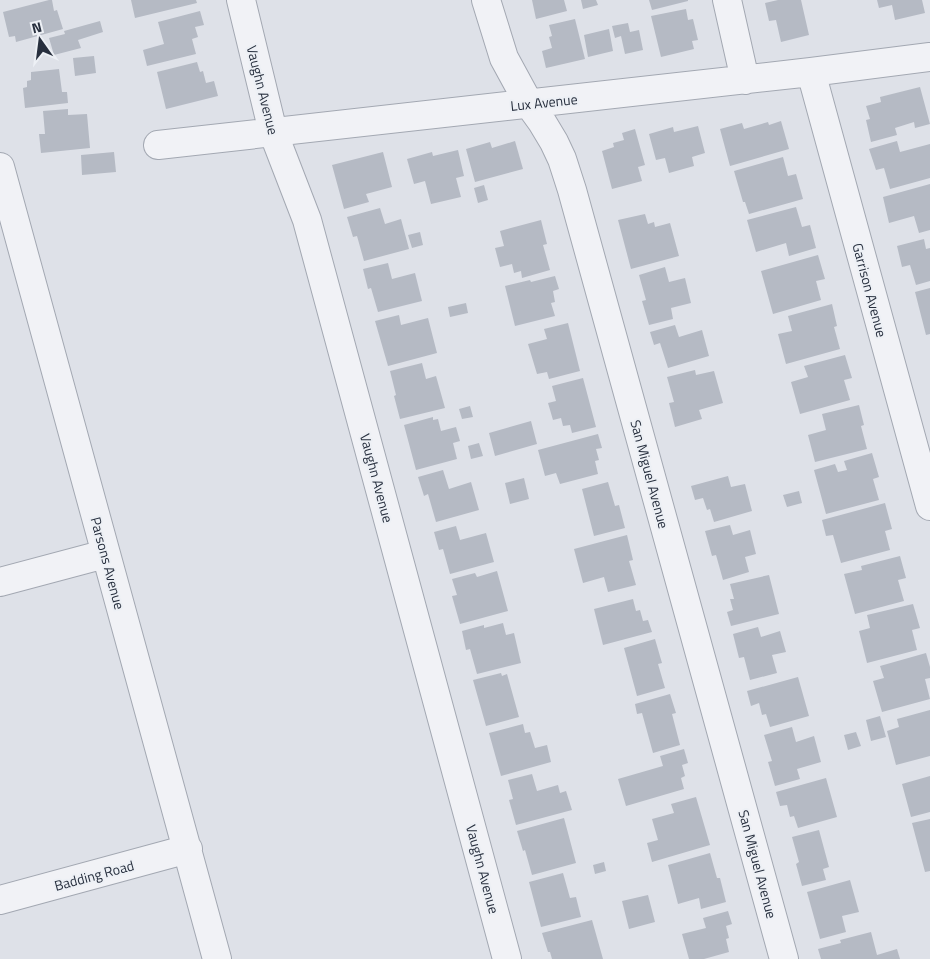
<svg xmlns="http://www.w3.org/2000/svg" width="930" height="959" font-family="'Titillium Web',sans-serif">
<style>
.building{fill:#b5bac4}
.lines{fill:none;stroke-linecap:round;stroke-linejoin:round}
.minor-casing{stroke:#a3a8b2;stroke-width:30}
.minor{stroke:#f1f2f6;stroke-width:28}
.labels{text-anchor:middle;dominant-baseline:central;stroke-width:4;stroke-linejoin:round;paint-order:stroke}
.street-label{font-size:14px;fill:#272f3e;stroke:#edf0f5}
</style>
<rect width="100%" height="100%" fill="#dee1e8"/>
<path class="building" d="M49,0H52L54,11L57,10L63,29L16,42L15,36L9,37L3,12Z
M131,0H196L197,3L135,18Z
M532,0H564L567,11L536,19Z
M581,0H596L598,5L583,9Z
M649,0H688V1L652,10Z
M778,0H801L809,35L781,42L776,20L769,21L765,3Z
M877,0H922L925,13L895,20L892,5L879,8Z
M686,9L688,20L693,19L698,40L692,41L694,49L661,57L651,16Z
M200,11L204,25L195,27L198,37L192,39L196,54L147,66L143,50L164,44L158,22Z
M575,19L585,59L546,68L542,51L552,48L549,37L552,36L549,25Z
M100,21L103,32L78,40L81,48L54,55L49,38L65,34L64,31Z
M628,23L630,32L639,30L643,50L625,54L621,36L615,38L612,26Z
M609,29L613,51L588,57L584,35Z
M94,56L96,73L75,76L73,58Z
M197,62L200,72L203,71L206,83L214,81L218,96L166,109L157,72Z
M59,69L62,92H67L68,103L25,108L23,88L27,87V81L31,80V72Z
M920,87L930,124L915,128L914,122L895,128L897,135L871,142L866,120L870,119L866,106L881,102L880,97Z
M68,109V115L87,114L90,148L41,153L39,134H45L43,111Z
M781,121L789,149L730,166L720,129L742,123L744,129L768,122L769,125Z
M698,126L705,153L692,157L694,166L669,173L665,158L656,160L649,134L673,127L674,132Z
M635,129L645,165L638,167L642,181L612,189L602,151L614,147L613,143L624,140L622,133Z
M515,141L523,169L475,182L466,149L490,142L492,148Z
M897,141L900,152L930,144V178L890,189L884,168L876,170L869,149Z
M458,150L464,176L456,178L461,197L431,204L425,181L414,184L407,159L432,152L433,156Z
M114,152L116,172L82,175L81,155Z
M383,152L392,187L366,194L369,202L344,209L332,165Z
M783,157L788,176L796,174L803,199L749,214L745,202H743L734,171Z
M930,184V230L919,233L914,216L889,223L883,197Z
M484,185L488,200L478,203L474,188Z
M796,207L802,227L810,225L816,248L789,256L786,243L756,252L747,220Z
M380,208L385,224L401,219L409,249L364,261L357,236L353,237L347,217Z
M645,214L648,224L654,222L655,227L670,223L679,256L631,269L618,220Z
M541,220L547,244L543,245L550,270L522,278L521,271L514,273L512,264L500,267L495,248L504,246L500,231Z
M420,232L423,245L412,248L408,235Z
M924,239L926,249L930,248V281L916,285L910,265L902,267L897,246Z
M818,255L825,279L816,281L821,300L773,314L761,271Z
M388,263L392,279L415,273L422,301L378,312L371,288L368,289L363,269Z
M665,267L669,282L685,278L691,303L671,308L673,319L649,325L642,301L646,300L639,275Z
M555,276L559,289L553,291L555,302L551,303L555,316L515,326L505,286L530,280L531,282Z
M930,288V334L926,335L915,292Z
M466,303L468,313L450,317L448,307Z
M832,304L837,326L834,327L840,349L786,364L778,334L792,331L788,316Z
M399,315L401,325L428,318L437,353L388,366L375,321Z
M568,323L580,371L549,379L547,372L537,374L528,344L547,339L544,329Z
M675,325L679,337L702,330L709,356L668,368L660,343L654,345L650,332Z
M845,355L852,378L844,380L850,400L800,414L791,382L808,377L804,366Z
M422,363L426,379L436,376L445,408L400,419L394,396L396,395L390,371Z
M695,370L696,375L714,371L723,403L699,410L702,419L675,427L669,403L674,402L667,377Z
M583,378L596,427L572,433L570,425L563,426L561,418L553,420L548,403L556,401L552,386Z
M859,405L864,425L861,426L867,449L815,462L808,435L826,430L822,414Z
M470,406L473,417L462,419L459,409Z
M433,417V420L438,419L441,431L456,427L460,441L453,443L457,459L416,470L404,425Z
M531,421L537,444L495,456L489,433Z
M598,434L602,448L596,449L599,460L595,461L598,474L560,484L556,473L545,476L538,450Z
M479,443L483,456L471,459L468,446Z
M872,453L879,477L873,479L879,500L826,514L814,470L835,464L838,472L847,470L844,461Z
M443,470L449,489L471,482L479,510L436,522L428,494L424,496L418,477Z
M728,476L731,487L745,484L752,511L714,522L710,509L707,510L703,498L695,500L691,486Z
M524,478L529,499L510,504L505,483Z
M608,482L615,506L619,505L625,528L594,536L582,489Z
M799,491L802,503L787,507L783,495Z
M885,503L892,529L885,531L890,550L841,563L833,535L826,536L822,520Z
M730,525L733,535L750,530L756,554L745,557L749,572L723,580L716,555L712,556L705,531Z
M456,526L460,540L486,533L494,562L450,574L443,549L439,550L434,532Z
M627,535L633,560L629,561L636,585L608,592L604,577L583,583L574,549Z
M900,556L906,578L898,580L904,601L855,614L844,574L862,570L861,566Z
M497,571L508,611L460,624L452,596L457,595L452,579L475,573L477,577Z
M769,575L779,614L731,626L727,612L733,610L730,599H734L730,584Z
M633,599L636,611L640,610L643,621L648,620L652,632L603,645L594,609Z
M913,604L920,628L912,630L917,650L867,663L859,631L870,628L867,615Z
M503,623L506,635L514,633L521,663L477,674L470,649L466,650L462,631L484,625V628Z
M758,627L761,637L780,631L786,652L772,655L777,673L750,680L744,657L739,658L733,634Z
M655,639L662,663L658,664L665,688L637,696L624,648Z
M926,653L930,667V678L925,679L930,699L882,712L873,681L884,678L880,666Z
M501,673L502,676L507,674L519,717L486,726L473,680Z
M798,677L809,716L770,727L766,714L762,715L759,703L751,706L747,691Z
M670,694L676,713L672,714L680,745L653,753L642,713L637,714L635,704Z
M930,710V756L896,765L887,731L899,727L897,719Z
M880,716L886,737L871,741L866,720Z
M523,724L525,733L530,732L535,748L547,745L551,762L501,776L489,733Z
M792,727L796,742L814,736L821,762L797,769L800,779L775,786L768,762L772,761L764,735Z
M856,732L861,746L848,750L844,735Z
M684,749L688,763L682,765L685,776L681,778L684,789L626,806L618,779L663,766L660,756Z
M532,774L537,791L558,785L560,793L566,791L572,810L516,825L509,800L513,799L508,780Z
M930,776V812L911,817L902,784Z
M826,778L837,817L798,828L794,816L790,817L787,805L780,806L776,792Z
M696,797L710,845L652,862L647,843L658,840L652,819L674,813L671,804Z
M564,818L576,863L532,875L525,850L523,851L517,831Z
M930,819V871L925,872L912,823Z
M819,830L829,867L823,869L826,880L802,886L796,864L799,862L792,837Z
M710,853L717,878H720L726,902L701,909L699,898L678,904L668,865Z
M604,862L606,871L595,874L593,865Z
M563,873L570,898L576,897L581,917L541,927L529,882Z
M850,880L859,912L842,916L846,932L820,939L807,892Z
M648,895L655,922L629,929L622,901Z
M728,911L732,924L726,926L729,938L726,939L729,952L704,959H689L682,934L706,928L703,918Z
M592,920L603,959H552L550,952H548L542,933Z
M871,932L877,955L897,949L900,959H821L818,949L841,943L840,940Z"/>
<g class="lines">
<defs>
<path id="minor" d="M241,0L273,132L307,220L507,959
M486,0L504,58L529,104L542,122L554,142L562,159L572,190L784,959
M727,0L745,80
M811,72L930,506
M158,145L811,72L930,57
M0,167L217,959
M0,582L105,554
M0,900L188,849"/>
</defs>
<use href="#minor" class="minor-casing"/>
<use href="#minor" class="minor"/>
</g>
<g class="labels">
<g class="street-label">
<text transform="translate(263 90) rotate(76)">Vaughn Avenue</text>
<text transform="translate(544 102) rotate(-6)">Lux Avenue</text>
<text transform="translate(870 290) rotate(75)">Garrison Avenue</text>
<text transform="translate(650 474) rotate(75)">San Miguel Avenue</text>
<text transform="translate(377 478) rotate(75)">Vaughn Avenue</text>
<text transform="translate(108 563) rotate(75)">Parsons Avenue</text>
<text transform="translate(758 864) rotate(75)">San Miguel Avenue</text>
<text transform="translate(483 869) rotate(75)">Vaughn Avenue</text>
<text transform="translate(94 875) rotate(-15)">Badding Road</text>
</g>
</g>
<g transform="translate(40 40) rotate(346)" stroke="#edf0f5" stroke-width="4" paint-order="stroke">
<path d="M0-4L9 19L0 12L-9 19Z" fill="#272f3e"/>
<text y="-8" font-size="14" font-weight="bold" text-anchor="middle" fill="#272f3e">N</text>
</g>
</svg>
